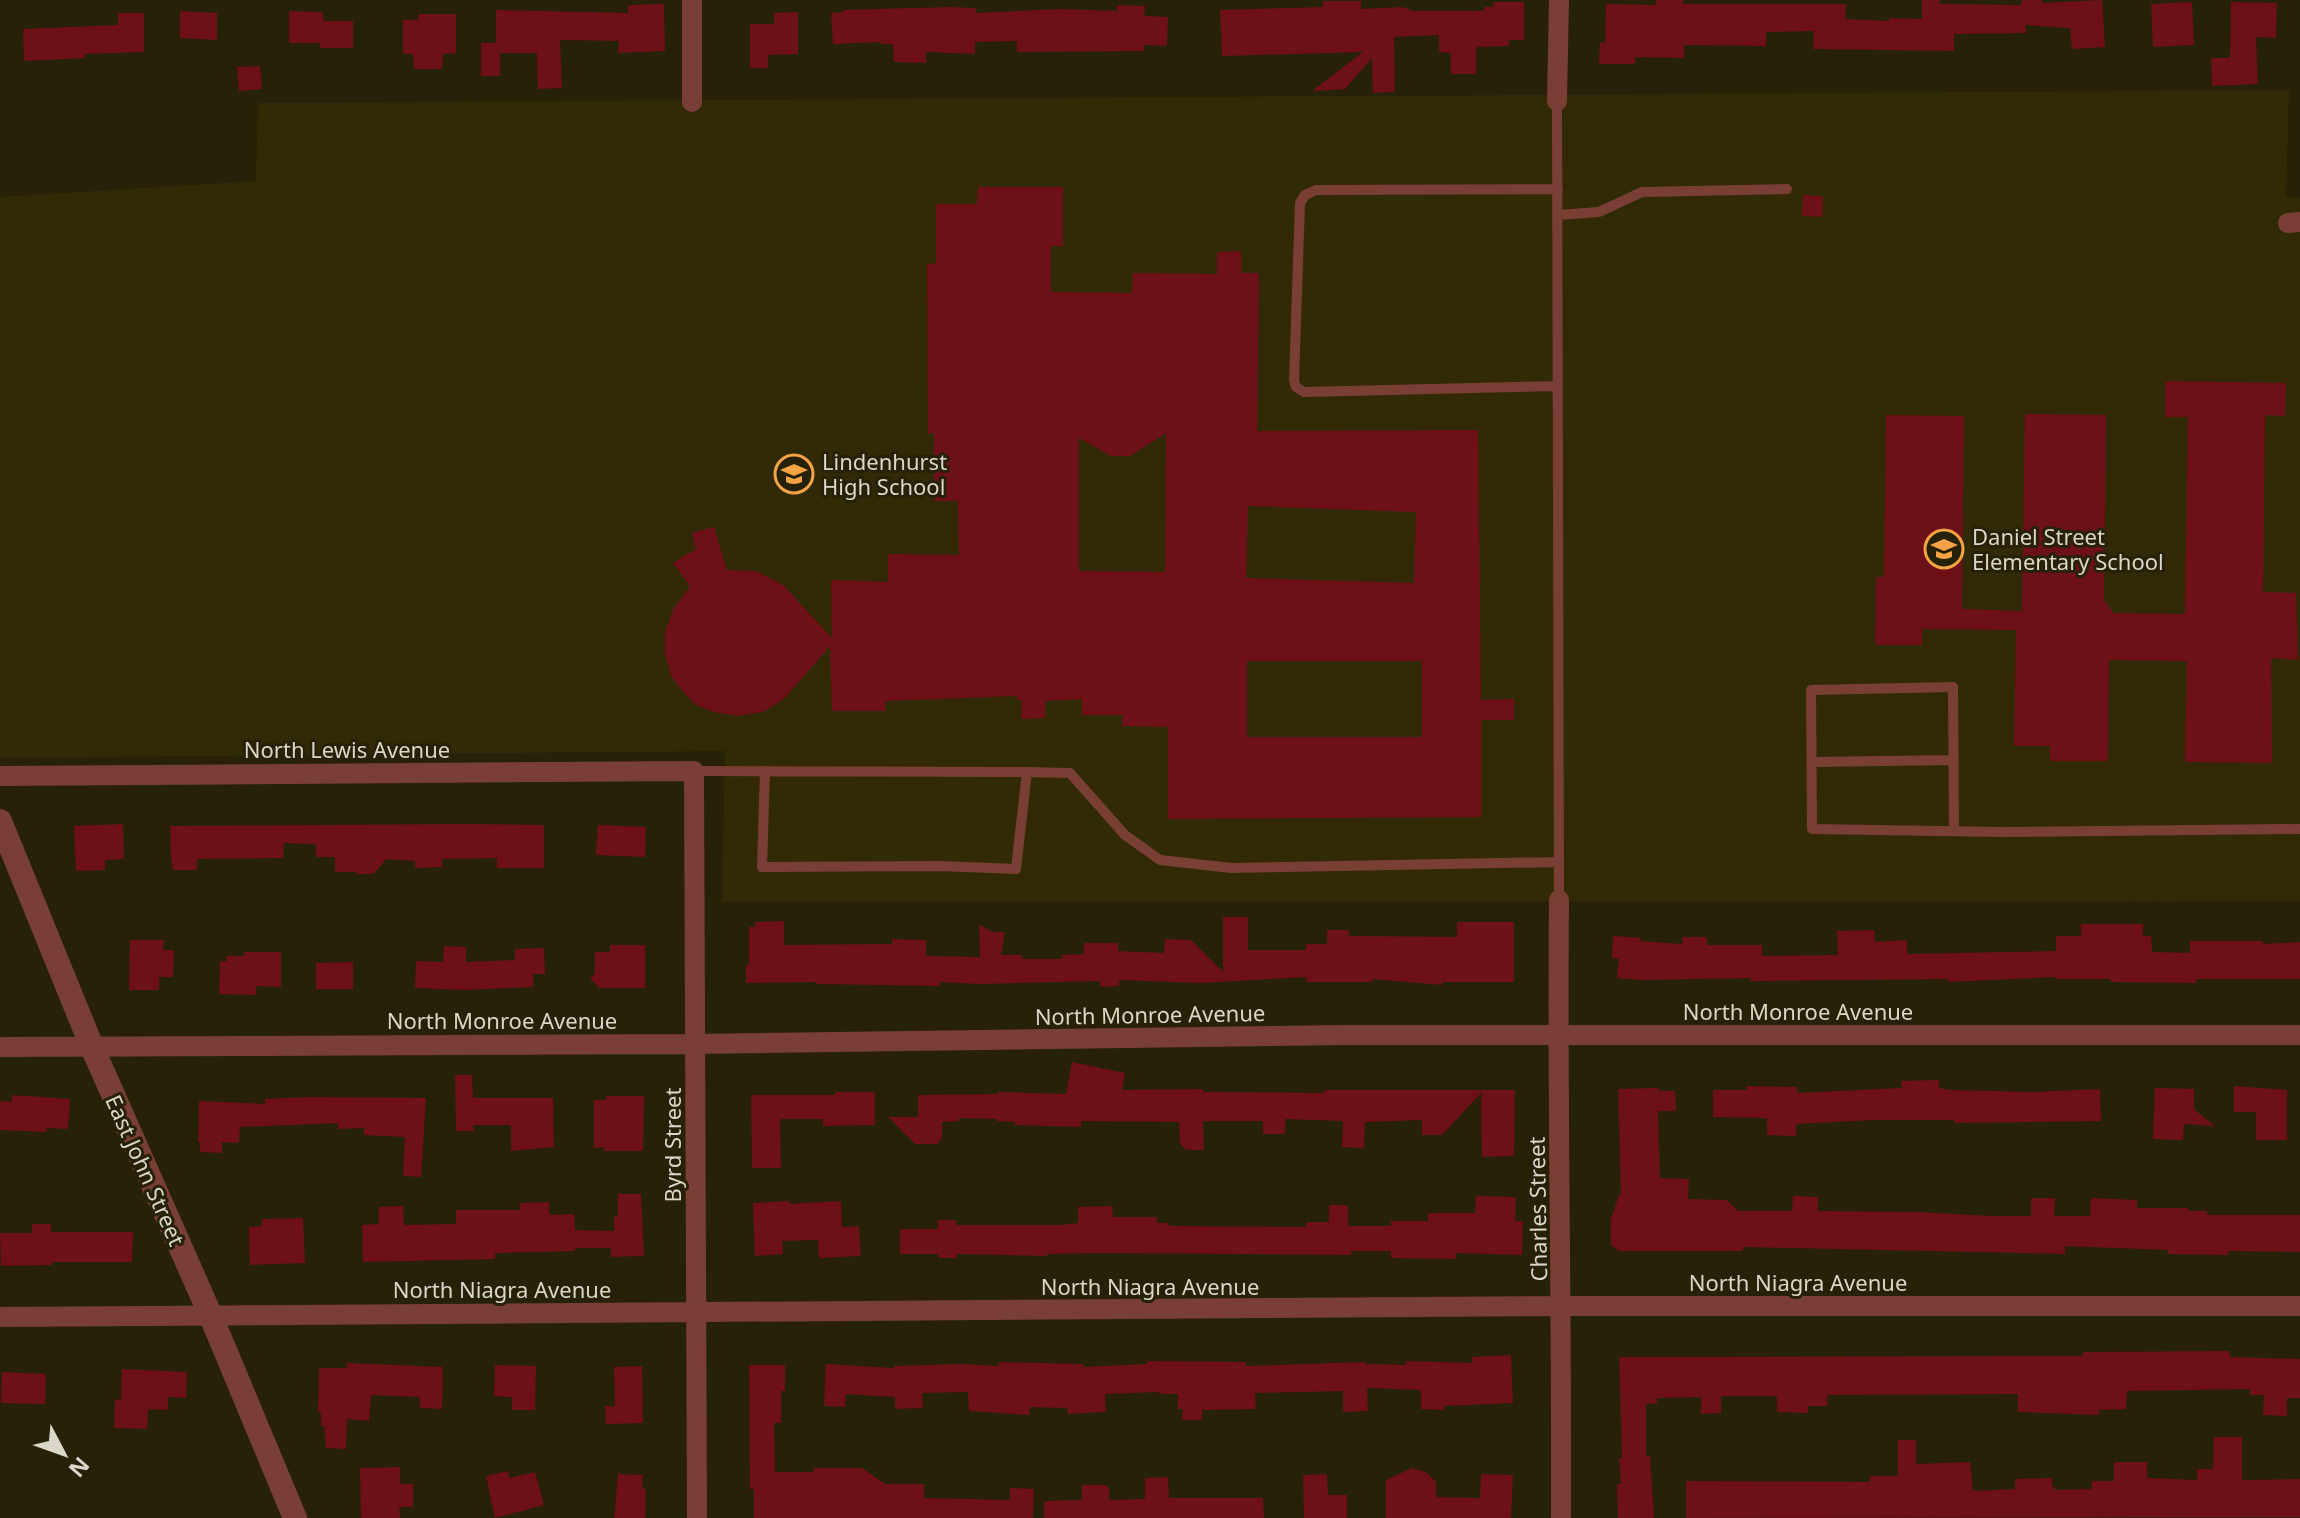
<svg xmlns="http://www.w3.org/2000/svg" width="2300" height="1518" font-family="'Noto Sans',sans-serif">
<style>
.built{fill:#322a07}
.building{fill:#6d1018;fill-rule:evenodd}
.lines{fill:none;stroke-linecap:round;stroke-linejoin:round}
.service{stroke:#7a3f34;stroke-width:10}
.minor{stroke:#7a3f34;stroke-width:20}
.tertiary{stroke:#7a3f34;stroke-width:24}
.labels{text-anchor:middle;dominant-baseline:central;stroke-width:6;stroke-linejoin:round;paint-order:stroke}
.poi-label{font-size:22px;fill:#dad7c8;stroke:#272108;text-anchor:start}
.street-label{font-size:22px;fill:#dad7c8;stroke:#272108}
</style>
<rect width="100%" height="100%" fill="#272108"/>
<path class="built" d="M2289,90L2286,197L2300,198V901L722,902L725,751L0,758V197L256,181L258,103Z"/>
<path class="building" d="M1656,0H1683V4H1846L1845,19L1889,21V18L1922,19V0H1940V4L2021,5L2022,0H2042V3L2102,0L2105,47L2072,49L2070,28L2026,25V33L1954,34V51L1813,49L1814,31L1766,32V46L1684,45V58L1635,57V64H1599L1600,43H1605L1606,4L1656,5Z
M1323,1H1361V9L1403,7L1413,11H1484V7H1493V2H1524V40H1509V46L1476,47V74H1451V53L1439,52V35L1394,37L1395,92L1373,93L1372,58L1345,89L1312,91L1363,52L1222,56L1220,10L1323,7Z
M2192,2L2194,45L2153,47L2151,4Z
M2231,2L2277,3L2276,38L2256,37L2258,84L2212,86L2211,58H2230Z
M664,4L665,51L618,53L619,41L560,40L562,88L538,89L537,53H500V76H481V43H496V10L628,13V5Z
M1117,5L1145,6L1144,16L1168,17L1167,46L1144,45V51L1017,52V41L975,42V54L926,52V63L894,62L893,44H881V42L833,44L831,13L843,12L842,10L949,7L976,8V13L1060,9L1117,11Z
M180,11L217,13V40L180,38Z
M289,11L323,12V21H353V48H320V43H289Z
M798,12V54L768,55V68H750V24H774V13Z
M118,13H144V52L85,54V58L24,61L23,29L118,25Z
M418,14H456V53L443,54L442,69H414L413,54H403V20H419Z
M260,66L262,89L239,91L237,67Z
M978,187H1063V246H1051V292L1132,293L1133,273L1217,274V252L1241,251V273H1259L1257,431L1478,430L1481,700L1514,699V720H1481V817L1168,819V727L1122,726L1123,715H1082V699L1045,701V718L1021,719L1022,700H1017V696L885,701V711H832L830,646L784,699L763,712L737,716L714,712L696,705L684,693L671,676L665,653V632L673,610L690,586L673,563L696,549L692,533L714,527L727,570L756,571L783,585L832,638L831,580L888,582V554L959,555L958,501H934V433L928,434L927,264L936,263V204H977ZM1166,433L1165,572L1079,571V438L1111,456H1130ZM1248,506L1416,512L1414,583L1246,578ZM1247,661H1422V737H1247Z
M1803,195L1823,196L1822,217L1802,216Z
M2165,381L2286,383L2285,416L2265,415L2263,592L2296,593L2298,660L2271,658L2272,763L2185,762L2187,661L2109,660L2108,761H2050V746H2014L2016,630L1922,629V645H1875L1876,577H1884L1886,415L1964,416L1962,609L2022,611L2025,414L2106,415L2104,600L2113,613L2185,614L2188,417H2165Z
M123,824L124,859L105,860V870L76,871L74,826Z
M465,824L544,825V868H497V858L442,859V867L415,868V861L386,859L374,874H357L355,872H335V857H316V844L284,843L283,858L197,859V870H173L171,859L170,826Z
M598,825L646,827L645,857L596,855Z
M1223,917H1248V950H1306V944H1327V930H1349V936L1457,937V922H1514V982H1442V985L1372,979V982H1307L1306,977L1200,983L1119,980V986L1100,987V981L980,984L940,982V986L816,984V982L746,983V965H749V927H755V922L784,921V945L892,944V939L926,940V956L980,957L979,924L992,932H1005L1001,955H1022V959H1062V955L1084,954V943H1118V951L1164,953L1165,939L1191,940L1223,972Z
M2081,924H2143V936H2151L2152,952H2154L2190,953V941H2263V944L2300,942V979H2196V983L2111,982V979H2056V977L1948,982V979L1751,981V978L1643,980L1617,978L1619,959L1612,958L1613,936L1641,938L1640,941L1683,944L1682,937H1707V945H1762V956L1838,955L1837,931L1874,930L1875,942L1907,940V954L2056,951V936H2081Z
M130,940H164L163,950H174L173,977H159V990H129Z
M610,945H645V988H599L590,978L595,974V952H610Z
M444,946L466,947V962L515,960V949L544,948L545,974H533V987L465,990L415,988L416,961L443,962Z
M244,952H281V987L256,986V995L219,994L220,961L226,962L227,956H244Z
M353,962V989H316V963Z
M1072,1062L1125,1073L1122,1090L1203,1089V1092L1324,1093V1090H1515L1514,1156L1482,1157L1481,1093L1442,1135H1422V1120L1365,1122L1364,1148L1342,1147L1343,1121L1285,1119V1134H1263V1121H1203L1204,1150H1186L1180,1143L1179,1122L1081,1121V1127L1015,1125V1122L997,1121V1119L959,1118V1121L942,1122V1137L938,1144H915L888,1117H918V1095L998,1094V1092L1066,1094Z
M455,1075H472L473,1098H553L554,1147L511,1151V1125H473L474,1131H456Z
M1939,1080V1088L1950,1090L2032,1092L2100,1089L2101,1121L1954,1123V1120H1875L1796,1124V1136L1767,1135V1118L1713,1117V1090H1747L1746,1086L1797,1087V1093L1902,1088L1901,1081Z
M2234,1086L2287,1090V1140H2256V1112H2234Z
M1659,1088V1091H1675L1676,1111H1658L1660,1178L1689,1179L1688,1199L1727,1200L1738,1211H1792L1793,1196L1818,1197V1211L1917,1212L1992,1216H2031V1198H2055L2054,1216H2090L2091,1198L2137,1200V1208H2188V1211H2207V1215H2300V1252L2228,1251V1255L2168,1254V1250L2065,1246V1254L1743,1247V1251H1619L1611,1245V1218L1619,1195H1621L1618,1089Z
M2155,1088L2194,1089V1109L2215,1126L2184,1124L2183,1140L2153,1139Z
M835,1092H875V1125L823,1126V1119H780L781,1168H752L751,1095H835Z
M12,1095L70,1099L68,1129L47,1128L46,1132L0,1130V1101L12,1102Z
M606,1096H644L643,1151H604V1147L594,1148V1100H606Z
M308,1097L426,1098L421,1177L403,1176L405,1137L364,1135V1128L338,1129V1123L240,1127L239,1143L222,1142V1153L200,1152V1142H198L199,1101L265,1104V1099Z
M618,1194H641L644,1256L611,1257V1248H575V1251L495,1253V1259L363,1262L362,1225L379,1224V1207L403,1206L404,1225L456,1224V1210H520V1203L549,1202V1215L574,1214L575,1230L614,1231V1216L618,1217Z
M1476,1196L1516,1197L1515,1221H1523L1522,1255L1456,1253V1259L1391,1258V1251H1351V1255L1099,1253L1047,1254V1256L957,1254V1258H938V1254H900V1229H938V1220H956V1225H1061L1078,1223V1207L1112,1206L1113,1217H1157V1223H1169V1226L1306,1227V1222H1329V1205H1348V1226H1391V1221H1428V1213H1475Z
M790,1201V1204L841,1201L842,1227L859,1226L861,1256L819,1258L818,1240L782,1241L783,1254L755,1256L753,1203Z
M303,1218L305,1263L250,1265L249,1227L262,1226V1219Z
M32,1224H51V1232H133L132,1262H52V1265L1,1266L0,1233H32Z
M2229,1351L2230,1357L2300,1359V1398H2287V1416L2263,1415L2264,1395H2250V1389L2127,1391L2126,1409L2099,1410V1415L2018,1412V1394L1827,1395V1406H1808V1413L1777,1412V1396H1721V1413L1701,1414V1397L1657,1398V1403L1646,1404V1456H1650L1654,1518H1618L1617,1484H1621L1619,1458H1622L1619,1357L2083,1356V1352Z
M1511,1355L1513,1403L1444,1406V1410L1421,1409V1390L1367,1388L1368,1411L1343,1412V1391L1255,1393L1256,1409L1202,1410V1420H1182L1183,1409H1178V1394H1160L1161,1392L1105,1394L1106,1412L1068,1414L1067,1408L1030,1407L1029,1415L969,1411L968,1392L922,1393L923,1408L895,1409V1397L846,1394L845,1407L824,1406L826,1364L894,1368V1366L960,1364L999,1366V1362L1084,1364L1083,1367L1147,1364V1361L1246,1362V1366L1366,1362V1364L1406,1365V1361L1472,1363V1357Z
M347,1363L443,1367L442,1409L420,1408V1397L371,1395L369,1421L347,1419L346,1449L326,1448L324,1426H321V1412H318L319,1368H347Z
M495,1365L536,1366L535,1410H512V1397L494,1396Z
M749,1365H785V1391H781V1423H774L775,1472H813L814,1468H862L885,1484H924V1498L1010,1500V1488L1034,1489L1033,1518H754V1489H750Z
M642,1366L643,1423L606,1424L605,1406H615L614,1367Z
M122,1369L187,1372L186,1398L168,1397V1410L148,1409L147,1429L114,1428L115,1399L121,1400Z
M2,1372L46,1374L45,1404L1,1403Z
M2214,1437H2242V1480L2300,1479V1517L1686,1518V1481L1870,1482V1476H1898V1440H1916V1464L1970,1462L1973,1491L2015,1489V1479L2052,1478V1487H2055V1490L2092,1489V1481H2114V1462H2147V1478L2197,1480V1469H2213Z
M400,1467V1484H413V1507H399L400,1518H361L360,1468Z
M1412,1468L1426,1472L1436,1482V1497L1480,1498L1481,1474L1513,1475L1511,1518H1386V1480Z
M508,1471L510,1478L535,1472L544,1505L495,1518L486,1476Z
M618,1474L643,1475L642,1488L646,1489L645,1518H614Z
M1327,1474L1328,1495H1347V1518H1304L1303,1475Z
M1168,1477L1169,1498H1263L1264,1518H1044V1501L1082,1500V1485H1106L1109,1488V1500L1145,1499V1478Z"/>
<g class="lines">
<path class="service" d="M1557,101L1559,900
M1558,189L1316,190L1305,195L1300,203L1294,380L1296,387L1304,392L1558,386
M1557,215L1599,212L1642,192L1787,189
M1812,762L1954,760
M694,771L1027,772
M765,771L762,867L939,866L1016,869L1027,772L1070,773L1125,835L1160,860L1231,868L1559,862
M1954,831L1953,687L1811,690L1812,829L2002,832L2300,829"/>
<path class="minor" d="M1557,101L1559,0
M692,102V0
M2288,223L2300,222
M0,776L694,771L697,1518
M1559,900C1557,1106 1562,1312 1561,1518
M0,1047L695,1044L1344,1035H2300
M0,1317L1562,1306H2300"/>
<path class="tertiary" d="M0,821L92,1047L210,1314L295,1518"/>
</g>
<defs>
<symbol id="school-ring" viewBox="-11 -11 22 22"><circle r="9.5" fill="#272108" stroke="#f5a345" stroke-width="1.5"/><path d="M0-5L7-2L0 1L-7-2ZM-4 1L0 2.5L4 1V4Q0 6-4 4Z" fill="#f5a345"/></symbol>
</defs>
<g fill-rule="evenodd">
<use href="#school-ring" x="772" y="452" width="44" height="44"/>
<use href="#school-ring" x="1922" y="527" width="44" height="44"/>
</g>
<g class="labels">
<g class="poi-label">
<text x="822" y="461">Lindenhurst<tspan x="822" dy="25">High School</tspan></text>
<text x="1972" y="536">Daniel Street<tspan x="1972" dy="25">Elementary School</tspan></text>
</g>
<g class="street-label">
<text x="347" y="749">North Lewis Avenue</text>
<text x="1798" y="1011">North Monroe Avenue</text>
<text transform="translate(1150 1014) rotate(-1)">North Monroe Avenue</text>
<text x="502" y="1020">North Monroe Avenue</text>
<text transform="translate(672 1145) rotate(-90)">Byrd Street</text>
<text transform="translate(146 1170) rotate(66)">East John Street</text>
<text transform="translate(1537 1209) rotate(-91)">Charles Street</text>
<text x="1798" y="1282">North Niagra Avenue</text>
<text x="1150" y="1286">North Niagra Avenue</text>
<text x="502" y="1289">North Niagra Avenue</text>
</g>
</g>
<g transform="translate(64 1454) rotate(131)" stroke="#272108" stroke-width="6" paint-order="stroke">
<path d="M0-6L14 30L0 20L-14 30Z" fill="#dad7c8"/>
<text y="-12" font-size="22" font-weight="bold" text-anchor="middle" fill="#dad7c8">N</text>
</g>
</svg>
